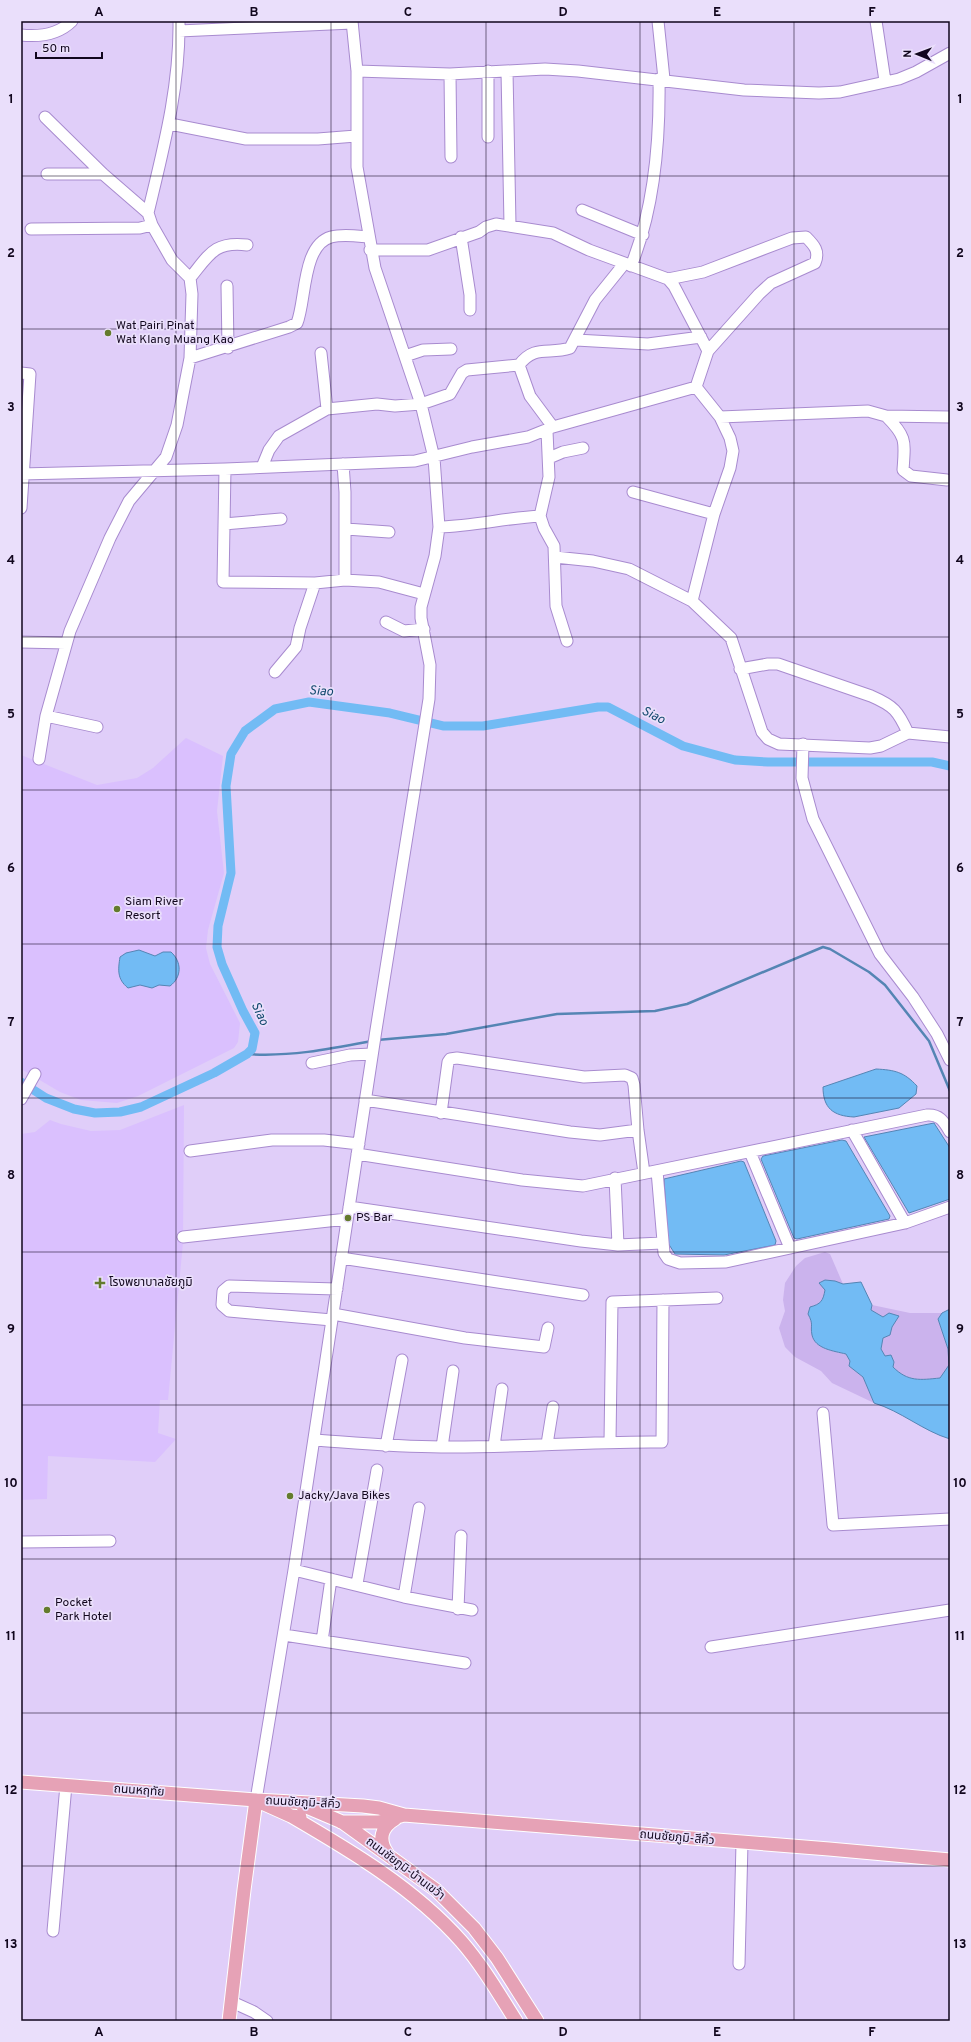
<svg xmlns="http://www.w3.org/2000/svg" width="971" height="2042" font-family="Overpass,'Noto Sans Thai',sans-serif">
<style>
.built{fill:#dac0fe}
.green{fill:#cbb3ed}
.water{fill:#72bbf4;stroke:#5585b4}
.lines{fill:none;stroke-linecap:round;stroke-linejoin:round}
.stream{stroke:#5585b4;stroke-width:2.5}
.canal{stroke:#72bbf4;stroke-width:9}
.minor-casing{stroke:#a88bcf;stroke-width:13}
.major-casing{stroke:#fff;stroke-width:15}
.minor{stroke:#fff;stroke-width:11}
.major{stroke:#e6a2b6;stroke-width:13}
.grid{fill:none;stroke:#11061d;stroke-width:1;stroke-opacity:0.55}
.poi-dot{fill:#647b2d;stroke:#eadffb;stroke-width:1.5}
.labels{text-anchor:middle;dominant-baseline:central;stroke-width:3.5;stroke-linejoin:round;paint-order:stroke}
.poi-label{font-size:12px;fill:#11061d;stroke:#eadffb;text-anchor:start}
.street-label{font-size:12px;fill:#11061d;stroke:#eadffb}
.water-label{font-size:13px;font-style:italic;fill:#11486d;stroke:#eadffb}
.neatline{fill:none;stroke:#11061d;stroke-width:1.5}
.grid-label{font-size:13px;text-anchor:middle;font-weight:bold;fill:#11061d}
</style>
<rect width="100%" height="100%" fill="#e0cef9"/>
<path class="built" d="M186,738L223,756L217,811L224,873L208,930L206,948L210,964L240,1023L238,1042L234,1048L138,1096L117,1103L81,1100L60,1092L21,1069V755L97,785L137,778L153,768Z
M184,1105L183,1243L168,1400H160L158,1433L176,1439L155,1462L48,1456L47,1499L21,1500V1134L35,1132L50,1120L61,1124L91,1131L120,1130Z"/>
<path class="green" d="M825,1252L830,1254L843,1284C834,1280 828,1279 820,1283L825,1290C822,1307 813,1317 812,1336L836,1352L846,1354L850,1361L849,1366L863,1377L874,1403L832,1383L821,1371L795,1357L785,1347L779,1328L785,1311L783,1300L785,1283L796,1266L805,1258Z
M872,1305L910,1313H942L938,1319L948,1349L949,1365L940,1378C907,1382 897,1378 881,1349L883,1338L890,1335L892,1327L883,1317L871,1310Z"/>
<path class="water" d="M139,950L155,956L163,952H171C182,962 182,977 170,986L159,985L152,988L140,985L128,988C117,979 118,970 120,957L126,953Z
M876,1069C895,1070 904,1072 917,1086L916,1094L899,1108L854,1117C833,1116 823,1108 823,1087Z
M934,1123L950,1148V1199L909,1213L864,1137Z
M842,1140L846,1141L890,1216L889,1219L797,1239L794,1238L761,1159L763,1156Z
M741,1161L744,1162L776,1241L775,1245L724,1255L675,1254L668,1243L664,1179Z
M825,1280L835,1281L843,1284L861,1282L872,1305L871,1310L883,1317L889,1313L899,1316L892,1327L890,1335L883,1338L881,1349L885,1356L891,1355L894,1362L893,1367C908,1382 920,1380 940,1378L949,1365L948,1349L938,1319L942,1313L950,1309V1439C923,1431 901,1411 874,1403L863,1377L849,1366L850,1361L846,1354C834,1351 815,1349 812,1335C810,1325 814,1325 808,1314L810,1307C821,1304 823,1301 825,1290L819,1283Z"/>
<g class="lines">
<path class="stream" d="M377,1040L446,1034L557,1014L655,1011L687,1004L823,947L830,949L869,972L885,985L929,1041L950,1091
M247,1054C290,1057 330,1049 372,1041"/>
<path class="canal" d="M21,1082L46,1098L74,1109L95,1113L120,1112L141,1107L214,1073L247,1054L252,1049L255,1033L243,1011L222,964L217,947L218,926L231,873L226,786L231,754L245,731L275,709L309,702L390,713L444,726H483L598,707H608L683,746L735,760L768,762H932L950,766"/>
<defs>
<path id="minor" d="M658,21L664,79
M876,21L885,81
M179,31L352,23
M21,35C40,37 58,35 72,21
M357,71L450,74L545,69L578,71L744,90L819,93L840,92L899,79L916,72L950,53
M507,71L510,225
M450,74L451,157
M45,117L103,174L148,213L152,225L172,260L190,278L192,294L190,358L289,327L297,323C306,301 302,245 331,237C343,234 356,236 368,237
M170,124L246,139H318L356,136
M488,137V71
M47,174H103
M582,210L643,235
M148,213C163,150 180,87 179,21
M31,229L140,228L152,225
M461,237L470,295V310
M370,250H428L479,232L486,227L496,224L553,233L589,250L668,279L674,286L708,351
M631,266C655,207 660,141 659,79
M190,278C209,255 214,241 247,245
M668,279L703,272L792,238L806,237C814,245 820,251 815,263L771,283L759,294L708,351L696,387L720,417L730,438L733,451L730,468L714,514L692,601L731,638L762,732L768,739L779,744L870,748L881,746L908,733L950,737
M227,286L228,348
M576,340L648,344L701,337
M321,353L327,409
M405,356L423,350L451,349
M519,365L530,396L553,427
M21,373L30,374L21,508
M886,416C907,437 905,441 903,470L911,476L947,480
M720,417L868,411L886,416L950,417
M547,431L549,477L540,516L544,528L554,546L556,606L567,641
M549,458L563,452L583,448
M343,464L345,492V580
M262,467L269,450L279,436L327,409L377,404L395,406L421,404L450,394L462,373L467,370L519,365C535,344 549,355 570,348L595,300L624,264
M225,469L223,582L315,583L345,580L379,582L424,594
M21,474L225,469L415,461L472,447L528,437L553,427L696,387
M633,492L714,514
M224,524L281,519
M439,527C473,526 506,518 540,516
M346,529L389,532
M555,557L593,561L629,569L692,601
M386,622L404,631L424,629
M21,642L66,643
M740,669L768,664H778L871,696C894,706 898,711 908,733
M275,672L296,647L300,628L315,583
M46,716L97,727
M803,744L802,778L813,819L880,954L913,997L937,1034L950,1060
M39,759L46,716L70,631L110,538L129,501L166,457L177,425L190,358
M312,1063L350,1055L372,1054
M21,1099L35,1074
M365,1100L570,1132L600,1135L638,1130
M441,1113L448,1062L450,1059L457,1058L584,1077L625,1075L632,1078L634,1085L638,1130L644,1173
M852,1130L905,1223
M190,1151L272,1140H324L359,1144
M750,1152L790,1248
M357,1154L522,1180L583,1186L927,1115C940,1114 944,1122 950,1132
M657,1171L664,1253L668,1259L680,1263L726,1262L905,1223L950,1207
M615,1178L618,1245
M349,1207L581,1241L618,1245L662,1243
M183,1237L347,1219
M341,1258L583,1295
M333,1314L465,1338L544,1347L548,1328
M332,1320L229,1311L222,1305L223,1291L229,1286L337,1289
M823,1413L833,1525L950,1519
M314,1440C356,1443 398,1447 441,1447C515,1448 588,1441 662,1442L663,1300
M610,1441L612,1302L717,1298
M547,1444L553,1407
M386,1446L402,1360
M494,1446L502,1389
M442,1447L453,1371
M21,1542L110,1541
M294,1570L404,1597L472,1610
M357,1584L377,1470
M404,1597L419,1508
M458,1609L461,1536
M284,1635L465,1663
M322,1641L331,1579
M711,1647L950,1610
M256,1800L294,1570L376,1030L429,699L430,665L421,618V607L435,556L439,527L434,458L421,404L375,268L357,167V71L352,21
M53,1931L66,1785
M739,1964L742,1843
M232,2002L254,2012L267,2021"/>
<path id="major" d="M21,1782L256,1800L363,1806L379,1808L404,1815L829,1849L950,1860
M262,1803L291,1816L300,1817
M302,1805L342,1822L436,1890L474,1928L497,1958L537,2021
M291,1816C351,1851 414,1888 461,1941C482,1965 499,1994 516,2021
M341,1822H379L404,1815
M387,1853C378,1840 381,1827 395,1819
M229,2021L244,1890L256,1800"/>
</defs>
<use href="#minor" class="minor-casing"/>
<use href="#major" class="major-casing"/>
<use href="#minor" class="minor"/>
<use href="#major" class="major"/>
</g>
<path class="grid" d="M176,21V2021M331,21V2021M486,21V2021M640,21V2021M794,21V2021M21,176H950M21,329H950M21,483H950M21,637H950M21,790H950M21,944H950M21,1098H950M21,1252H950M21,1405H950M21,1559H950M21,1713H950M21,1866H950"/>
<g class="poi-dot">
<circle cx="108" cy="333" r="4"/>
<circle cx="117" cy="909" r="4"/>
<circle cx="348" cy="1218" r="4"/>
<path d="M98 1277h4v4h4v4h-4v4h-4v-4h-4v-4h4z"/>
<circle cx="290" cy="1496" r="4"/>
<circle cx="47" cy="1610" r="4"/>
</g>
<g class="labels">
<g class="poi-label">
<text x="116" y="326">Wat Pairi Pinat<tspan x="116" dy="14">Wat Klang Muang Kao</tspan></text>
<text x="125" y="902">Siam River<tspan x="125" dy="14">Resort</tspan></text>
<text x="356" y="1218">PS Bar</text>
<text x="109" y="1283">โรงพยาบาลชัยภูมิ</text>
<text x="298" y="1496">Jacky/Java Bikes</text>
<text x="55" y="1603">Pocket<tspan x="55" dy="14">Park Hotel</tspan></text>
</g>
<g class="street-label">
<text transform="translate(139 1791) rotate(4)">ถนนหฤทัย</text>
<text transform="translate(303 1803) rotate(3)">ถนนชัยภูมิ-สีคิ้ว</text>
<text transform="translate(677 1838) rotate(5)">ถนนชัยภูมิ-สีคิ้ว</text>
<text transform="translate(405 1869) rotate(37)">ถนนชัยภูมิ-บ้านเขว้า</text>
</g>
<g class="water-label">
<text transform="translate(321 692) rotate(3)">Siao</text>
<text transform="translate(653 716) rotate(27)">Siao</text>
<text transform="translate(259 1014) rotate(65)">Siao</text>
</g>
</g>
<rect width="971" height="2042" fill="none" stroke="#eadffb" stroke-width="44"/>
<g transform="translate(917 54) rotate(271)" stroke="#eadffb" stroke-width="3" paint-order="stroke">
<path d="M0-3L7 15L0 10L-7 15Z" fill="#11061d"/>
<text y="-6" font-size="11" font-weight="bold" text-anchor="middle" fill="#11061d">N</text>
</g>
<path d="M36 52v6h66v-6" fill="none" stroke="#11061d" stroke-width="2"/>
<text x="42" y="52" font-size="12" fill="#11061d" stroke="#eadffb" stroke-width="3" paint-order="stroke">50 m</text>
<rect x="22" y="22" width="927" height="1998" class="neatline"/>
<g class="grid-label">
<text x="99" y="16">A</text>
<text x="254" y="16">B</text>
<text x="408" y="16">C</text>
<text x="563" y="16">D</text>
<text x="717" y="16">E</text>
<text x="872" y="16">F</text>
<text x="11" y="103">1</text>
<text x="960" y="103">1</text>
<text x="11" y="257">2</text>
<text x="960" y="257">2</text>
<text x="11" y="411">3</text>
<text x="960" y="411">3</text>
<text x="11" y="564">4</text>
<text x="960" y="564">4</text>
<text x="11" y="718">5</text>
<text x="960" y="718">5</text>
<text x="11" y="872">6</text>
<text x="960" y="872">6</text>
<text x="11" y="1026">7</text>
<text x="960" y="1026">7</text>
<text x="11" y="1179">8</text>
<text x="960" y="1179">8</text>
<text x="11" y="1333">9</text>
<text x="960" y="1333">9</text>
<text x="11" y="1487">10</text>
<text x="960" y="1487">10</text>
<text x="11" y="1640">11</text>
<text x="960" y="1640">11</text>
<text x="11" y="1794">12</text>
<text x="960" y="1794">12</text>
<text x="11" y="1948">13</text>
<text x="960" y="1948">13</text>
<text x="99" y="2036">A</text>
<text x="254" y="2036">B</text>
<text x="408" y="2036">C</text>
<text x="563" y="2036">D</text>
<text x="717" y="2036">E</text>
<text x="872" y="2036">F</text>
</g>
</svg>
